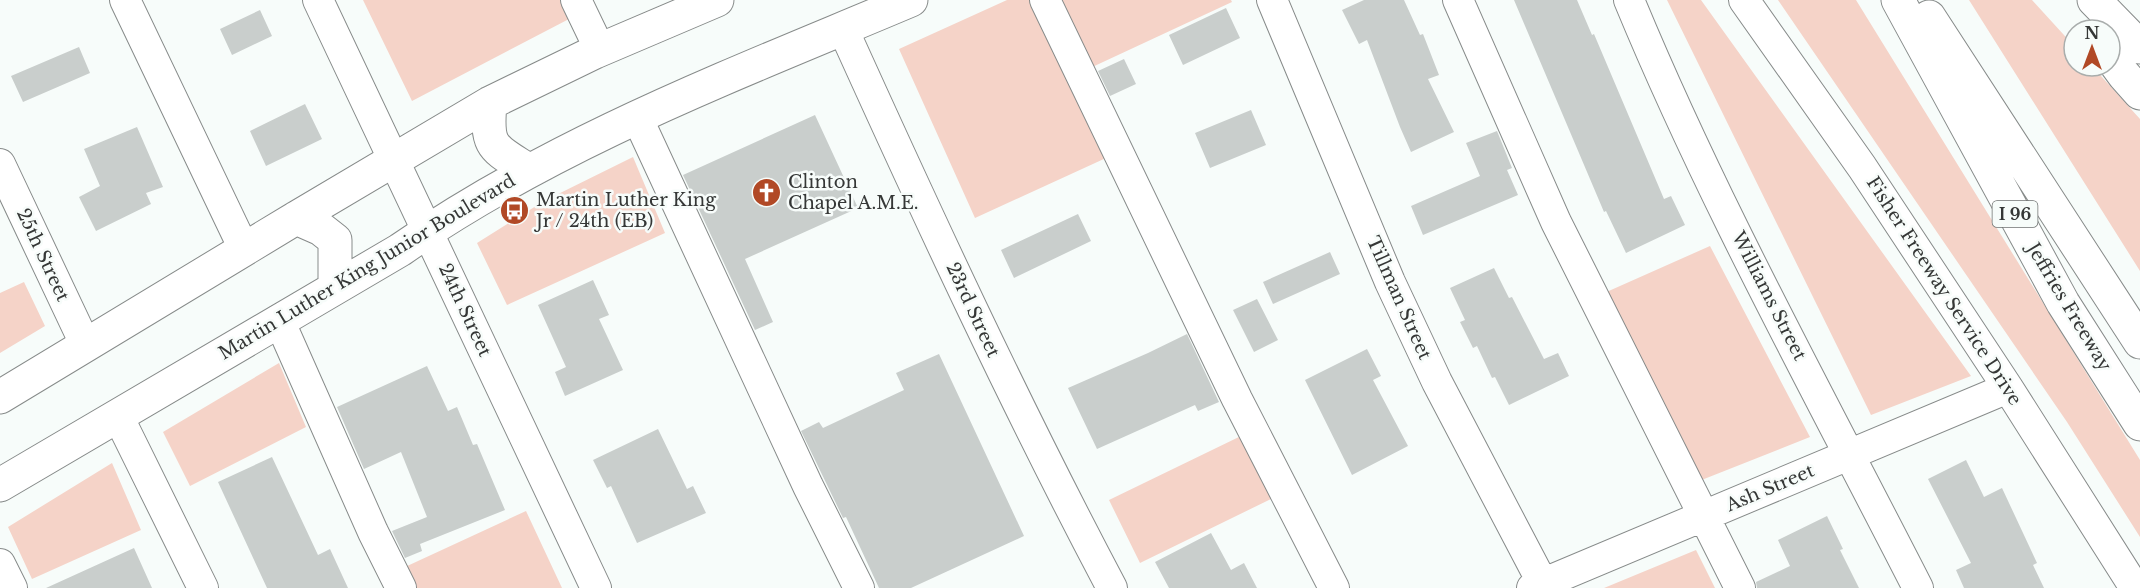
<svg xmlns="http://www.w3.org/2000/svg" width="2140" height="588" font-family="'Libre Baskerville',serif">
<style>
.green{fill:#f5d3c8}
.building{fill:#c9cecc}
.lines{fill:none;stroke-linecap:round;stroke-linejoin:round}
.minor-casing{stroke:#878b8a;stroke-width:32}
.major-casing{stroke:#878b8a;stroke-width:35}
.highway-casing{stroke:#878b8a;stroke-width:35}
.minor{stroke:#fff;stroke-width:30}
.major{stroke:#fff;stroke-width:33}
.highway{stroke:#fff;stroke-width:33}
.labels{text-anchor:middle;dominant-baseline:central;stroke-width:5;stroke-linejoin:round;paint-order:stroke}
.shield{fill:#f7fcfa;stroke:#6f7271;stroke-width:1.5}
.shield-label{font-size:16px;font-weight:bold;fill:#353736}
.poi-label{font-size:18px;fill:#353736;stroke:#f7fcfa;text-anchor:start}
.street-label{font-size:18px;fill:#353736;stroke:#f7fcfa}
</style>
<rect width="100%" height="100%" fill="#f7fcfa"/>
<path class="green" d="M363,0H560L569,19L412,101Z
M1007,0H1034L1106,158L975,218L899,49Z
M1058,0H1231L1232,2L1088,69Z
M1667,0H1701L1971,376L1871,415Z
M1778,0H1856L2140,460V537L2067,422Z
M1969,0H2032L2074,46V66H2092L2140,119V271Z
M633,157L665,233L507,305L477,243L544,201Z
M1710,246L1810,437L1694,483L1602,294Z
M24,282L45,326L0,353V293Z
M279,363L306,427L190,486L163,432Z
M1243,435L1273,498L1140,563L1109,500Z
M112,463L141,530L32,579L8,527Z
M526,511L562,588H415L405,567Z
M1696,550L1715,588H1604Z"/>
<path class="building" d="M1364,0H1404L1420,35L1423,34L1439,75L1428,79L1454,132L1411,152L1400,127L1367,40L1359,44L1342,10Z
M1514,0H1577L1592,35L1594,34L1664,199L1671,196L1685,225L1626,253L1606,211L1604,212Z
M1226,8L1240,38L1183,65L1169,35Z
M260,10L272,36L232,55L220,29Z
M79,47L90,73L23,102L11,76Z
M1124,59L1136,84L1110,96L1098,71Z
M305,104L322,139L266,166L250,131Z
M1251,110L1266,145L1210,168L1195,133Z
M815,115L858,208L745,259L773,322L755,330L683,175Z
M137,127L163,187L146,193L151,204L96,231L79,197L100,186L84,149Z
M1497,131L1512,168L1507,170L1518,195L1423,235L1411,206L1480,176L1466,143Z
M1078,214L1091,241L1014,278L1001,250Z
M1330,252L1340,274L1273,304L1263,282Z
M1494,268L1509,298L1512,297L1544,359L1558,353L1569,376L1509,405L1495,377L1492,378L1477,346L1473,348L1460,322L1465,320L1450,288Z
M593,280L609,315L599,319L623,370L565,396L555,372L566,367L538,305Z
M1257,299L1278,340L1254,352L1233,310Z
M1187,334L1219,402L1198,411L1195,405L1097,449L1068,388L1148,353Z
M1367,349L1381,376L1373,380L1408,446L1352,475L1305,380Z
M939,354L1024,536L911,588H879L846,517L843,518L801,431L819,422L823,428L904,390L896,373Z
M427,366L448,411L457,407L473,445L477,444L505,510L420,544L422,551L405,558L392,531L427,517L401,452L364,469L337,407Z
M658,429L687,489L693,486L706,513L637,543L611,486L607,488L593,460Z
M272,457L318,555L330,549L348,588H267L218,482Z
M1966,460L1984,497L2002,488L2037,563L2033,565L2044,588H1964L1956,570L1971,563L1928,479Z
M1827,516L1843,549L1840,550L1859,588H1757L1756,582L1790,566L1778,540Z
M1211,533L1231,570L1244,563L1257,588H1169L1155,562Z
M134,548L152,588H46Z"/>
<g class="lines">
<defs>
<path id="minor" d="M125,0L244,249
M318,0L596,588
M576,0L600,50
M1045,0L1237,399L1334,588
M1272,0L1390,282L1437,382L1545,588
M1458,0L1556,222L1740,588
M1629,0C1712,201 1819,394 1918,588
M1744,0L1862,167L2008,388L2135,588
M843,29C928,217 1015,405 1112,588
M637,117L808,486L859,588
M0,164L86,346
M279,320L373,532L401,588
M118,416L203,588
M0,564L12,588
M1532,588L2008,388"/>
<path id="major" d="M490,103C486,148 492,147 528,170
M296,218L321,229L335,240V287
M0,397L296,218L490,103L595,52L717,0
M0,485L400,250C557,141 736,74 911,0"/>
<path id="highway" d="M1898,0L2063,303L2140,424
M2094,0L2140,47
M1929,17L2140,342
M2110,56L2124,75L2140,93"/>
</defs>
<use href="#minor" class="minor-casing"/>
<use href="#major" class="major-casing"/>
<use href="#highway" class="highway-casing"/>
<use href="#minor" class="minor"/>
<use href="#major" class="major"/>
<use href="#highway" class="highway"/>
</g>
<defs>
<symbol id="church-disc" viewBox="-11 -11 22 22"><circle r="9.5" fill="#b14926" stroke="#f7fcfa"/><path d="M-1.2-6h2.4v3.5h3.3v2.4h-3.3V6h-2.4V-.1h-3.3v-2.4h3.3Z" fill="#fff"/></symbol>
<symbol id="bus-disc" viewBox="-11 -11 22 22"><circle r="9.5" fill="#b14926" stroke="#f7fcfa"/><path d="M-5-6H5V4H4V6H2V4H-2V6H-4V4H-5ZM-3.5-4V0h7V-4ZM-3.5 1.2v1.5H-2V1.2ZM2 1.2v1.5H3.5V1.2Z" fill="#fff"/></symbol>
</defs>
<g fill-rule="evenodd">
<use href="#church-disc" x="750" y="176" width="33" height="33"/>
<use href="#bus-disc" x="498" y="194" width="33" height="33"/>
</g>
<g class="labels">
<rect class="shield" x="1992.5" y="201" width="45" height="26" rx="4.5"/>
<g class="shield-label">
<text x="2015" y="214">I 96</text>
</g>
<g class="poi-label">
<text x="788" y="182">Clinton<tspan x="788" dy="21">Chapel A.M.E.</tspan></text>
<text x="536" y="200">Martin Luther King<tspan x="536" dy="21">Jr / 24th (EB)</tspan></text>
</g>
<g class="street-label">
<text transform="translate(43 255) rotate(65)">25th Street</text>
<text transform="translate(367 267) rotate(-31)">Martin Luther King Junior Boulevard</text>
<text transform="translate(1944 291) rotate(57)">Fisher Freeway Service Drive</text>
<text transform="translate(1769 296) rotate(63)">Williams Street</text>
<text transform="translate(1399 298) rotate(66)">Tillman Street</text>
<text transform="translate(2069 307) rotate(59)">Jeffries Freeway</text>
<text transform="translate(465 310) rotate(65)">24th Street</text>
<text transform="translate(973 310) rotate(65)">23rd Street</text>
<text transform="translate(1770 488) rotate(-23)">Ash Street</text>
</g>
</g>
<g transform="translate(2092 48)"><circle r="28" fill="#f7fcfa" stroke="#a9adac" stroke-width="1.5"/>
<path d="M0-4.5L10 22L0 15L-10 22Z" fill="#b14926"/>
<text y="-9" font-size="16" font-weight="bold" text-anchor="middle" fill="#353736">N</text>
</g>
</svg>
